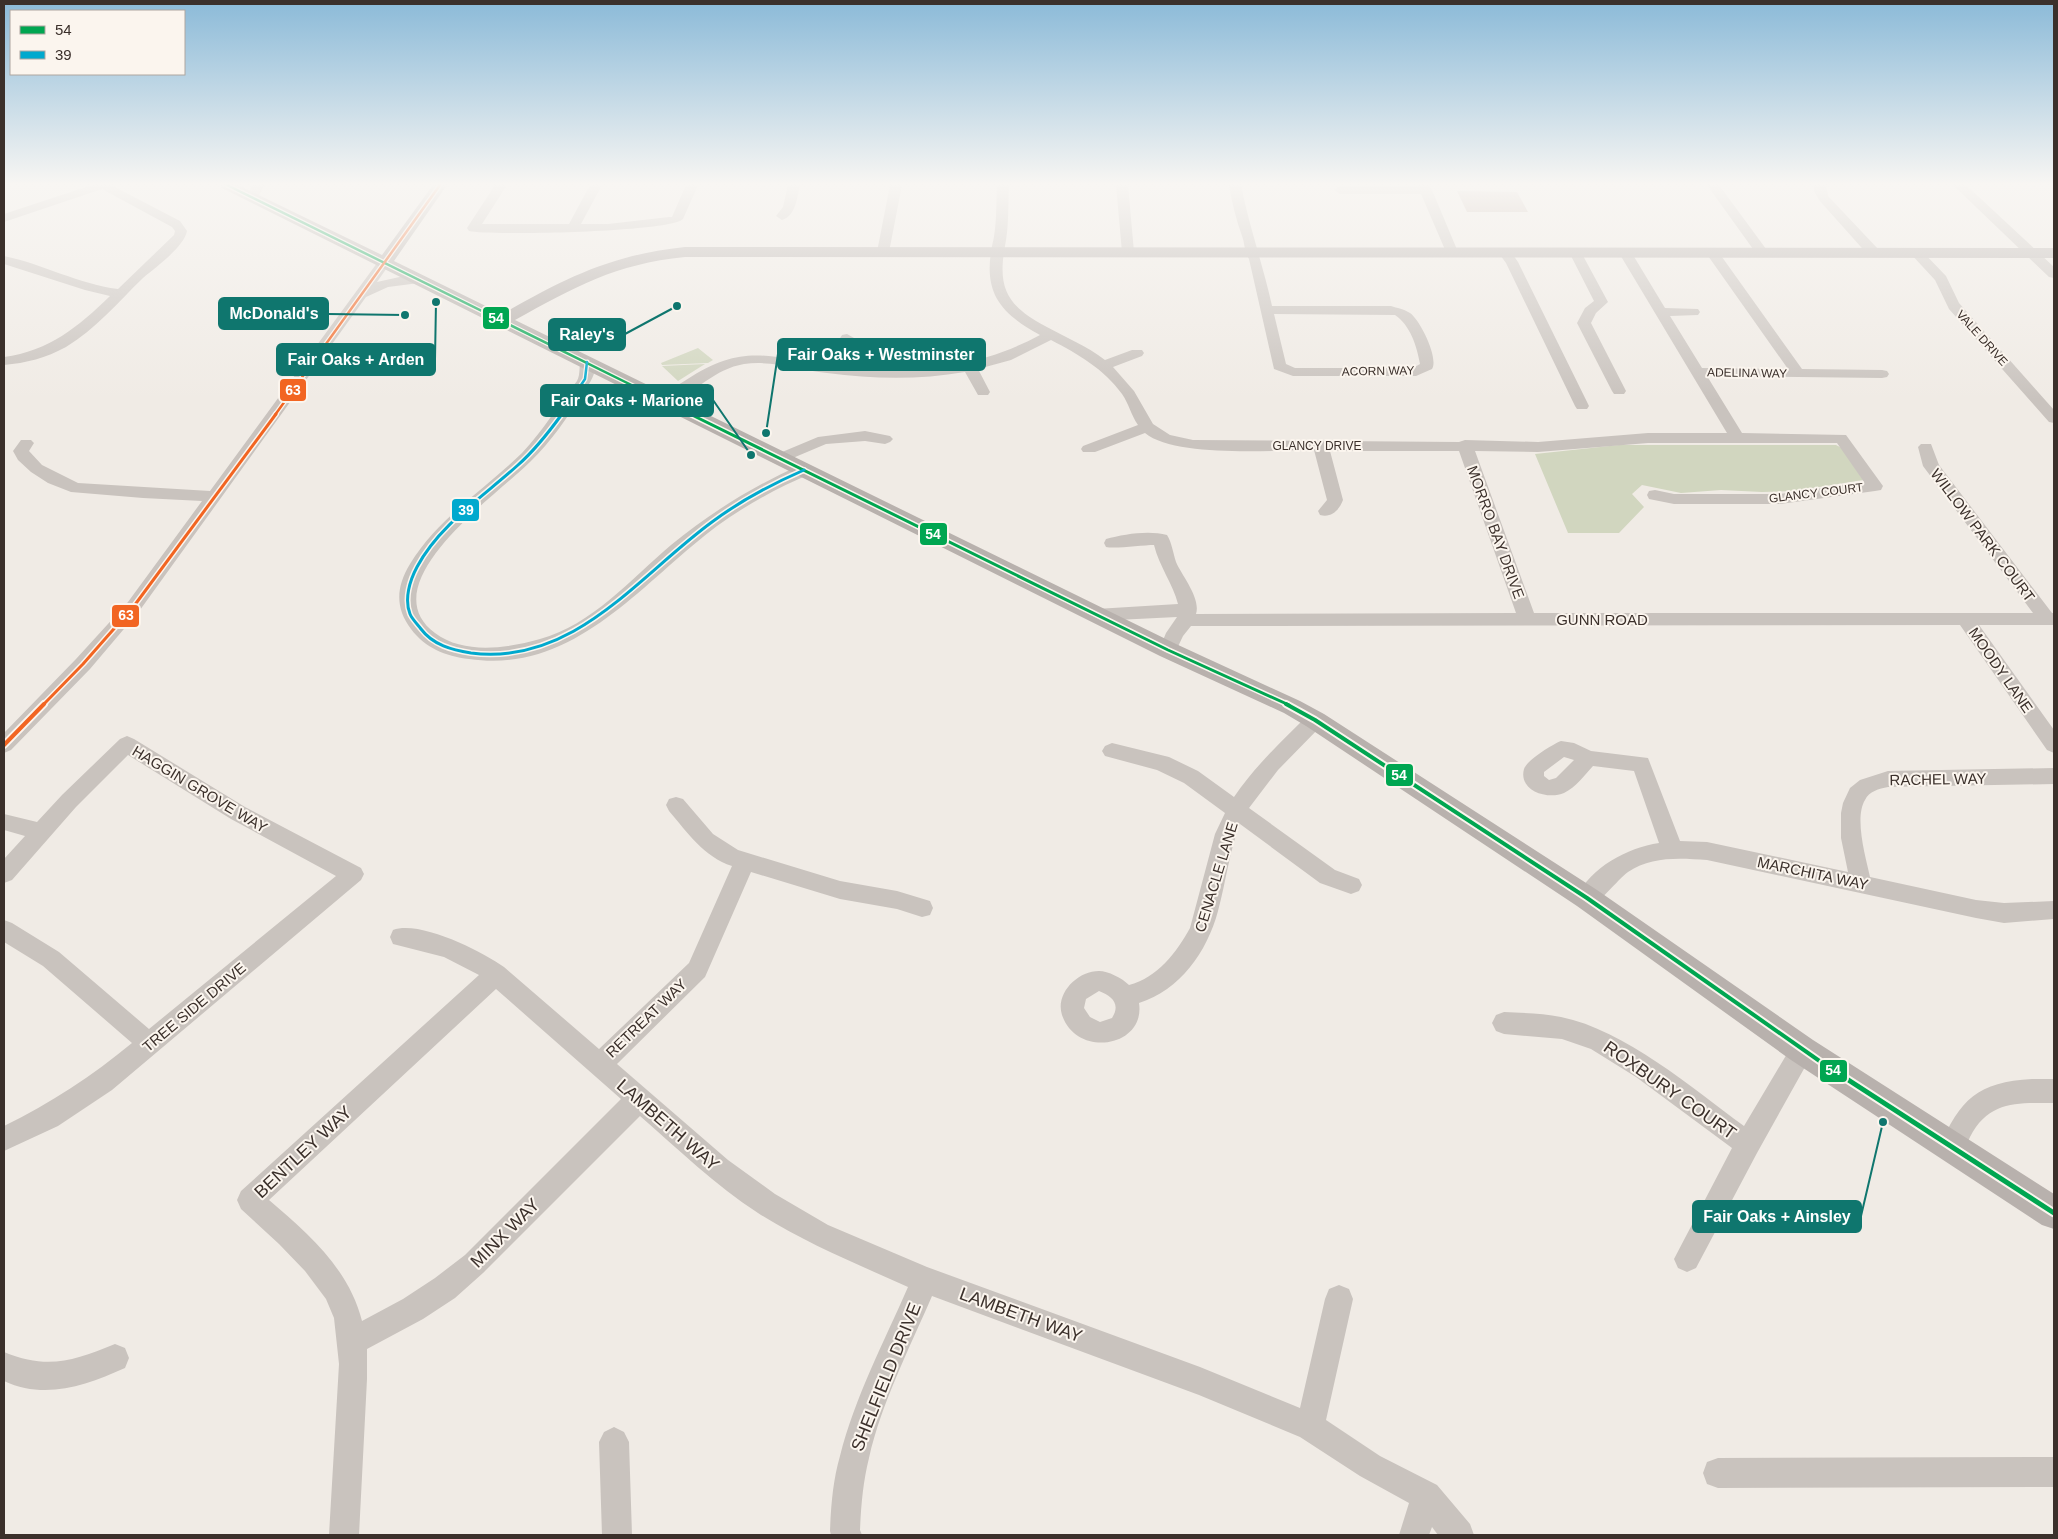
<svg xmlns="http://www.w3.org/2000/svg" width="2058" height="1539" font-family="Helvetica,sans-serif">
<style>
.green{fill:#d1d6bf}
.building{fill:#c3afa7}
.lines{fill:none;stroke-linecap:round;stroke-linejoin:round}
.minor{fill:#c9c3be;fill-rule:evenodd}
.major{fill:#b8b1ad;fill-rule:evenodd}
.bus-1-far3-casing{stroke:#fbf5ee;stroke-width:5}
.bus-1-far2-casing{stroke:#fbf5ee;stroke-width:6}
.bus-1-far1-casing{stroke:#fbf5ee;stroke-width:8}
.bus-1-casing{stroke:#fbf5ee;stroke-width:9}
.bus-2-far1-casing{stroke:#fbf5ee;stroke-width:5}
.bus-2-casing{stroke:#fbf5ee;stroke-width:6}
.bus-3-far2-casing{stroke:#fbf5ee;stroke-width:5}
.bus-3-far1-casing{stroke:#fbf5ee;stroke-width:6}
.bus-3-casing{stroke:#fbf5ee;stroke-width:8}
.bus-1-far3{stroke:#00a651;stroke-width:2.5}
.bus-1-far2{stroke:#00a651;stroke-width:3}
.bus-1-far1{stroke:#00a651;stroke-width:4}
.bus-1{stroke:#00a651;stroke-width:5}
.bus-2-far1{stroke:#00a9ce;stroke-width:2.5}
.bus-2{stroke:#00a9ce;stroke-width:3}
.bus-3-far2{stroke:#f26522;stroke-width:2.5}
.bus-3-far1{stroke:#f26522;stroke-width:3}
.bus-3{stroke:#f26522;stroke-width:4}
.labels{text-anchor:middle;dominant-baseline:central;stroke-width:4;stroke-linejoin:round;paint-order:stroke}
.far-street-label{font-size:12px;fill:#3b302b;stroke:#fbf5ee}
.street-label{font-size:15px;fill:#3b302b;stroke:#fbf5ee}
.near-street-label{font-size:18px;fill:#3b302b;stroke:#fbf5ee}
.leader{fill:none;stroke:#0f766e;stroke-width:2}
.callout-dot{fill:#0f766e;stroke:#fbf5ee;stroke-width:2}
.callout{fill:#0f766e;stroke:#0f766e;stroke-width:2}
.callout-label{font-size:16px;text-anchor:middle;font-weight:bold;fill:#fff}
.line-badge{stroke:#fbf5ee;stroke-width:2}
.badge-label{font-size:14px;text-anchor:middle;font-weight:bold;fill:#fff}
</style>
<rect width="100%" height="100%" fill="#f0ebe5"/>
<path class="green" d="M698,348L713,360L708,363L662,365L661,363Z
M705,364L678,381L662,366Z
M1619,445H1836L1842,448L1863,480L1794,491L1762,492L1721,490L1681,493L1642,485L1632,494L1644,507L1619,533H1568L1535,454Z"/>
<path class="building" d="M1457,191L1517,192L1528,212H1467Z"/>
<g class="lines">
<path class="minor" d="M92,185H111L180,221L187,231C184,247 156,267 143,278C118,302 96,329 66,347C46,358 26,363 4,365V357C49,351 78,327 110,296L85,290L4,264V256C43,264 78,284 118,289L174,235L175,231L172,227L102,189L4,222V214Z
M252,185H264L257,200L253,201L247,197Z
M495,185H507L482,224H569L590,185H602L581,224H608L669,217H672L686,185H698L683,219C672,232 491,236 469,231L467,228Z
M788,185H800C797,197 796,216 782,220L776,216L783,207Z
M890,185H902L889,252L883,256L877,252Z
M997,185H1009C1008,205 1009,227 1005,246C997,289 1008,306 1045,326C1065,337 1087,346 1105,360L1132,350H1142L1144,353L1142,356L1113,367L1134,391L1153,424L1170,435L1193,440L1459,442L1465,440L1538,442L1648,433H1727L1619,253L1625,249L1630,250L1665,308L1698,309L1700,312L1698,315L1670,316L1702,368L1788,369L1706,253L1712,249L1717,250L1802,369L1882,370L1887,371L1889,374L1887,377L1882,378L1707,376L1742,433L1846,435L1883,486L1881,490L1875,491L1780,504H1674L1649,499L1647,495L1649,491L1655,490L1674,494H1780L1864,482L1837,443H1648L1538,452L1475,451L1534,613H2033L1923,466L1918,447L1921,444H1931L1939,465L2052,613H2054V625H1979L2054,730V753L2047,750L1960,625L1191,626L1183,636L1174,655L1168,657L1162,655L1159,650L1166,633L1177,617L1096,621L1090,619L1087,615L1090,611L1096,609L1178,604C1173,584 1159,566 1154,545C1143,545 1115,549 1106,547L1104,543L1106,539C1124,534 1149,530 1167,535C1172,543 1173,553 1176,562C1182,576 1201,598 1196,614L1516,613L1459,451H1330L1343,500C1339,510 1332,518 1320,515L1318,511L1327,500L1314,450C1274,450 1175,458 1145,433L1095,452H1083L1081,449L1083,446L1138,425C1131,415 1129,404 1122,394C1104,369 1078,354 1051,340L1011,360L978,369L990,392L988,395H978L965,372C919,380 873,379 827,373C800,370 772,360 744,364C715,369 696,391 671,404C667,406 664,405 660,404L658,401C664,392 677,386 686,380C741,344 764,356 824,364L842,335L847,334L854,338L837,366C912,373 973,371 1040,335C1000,313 983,293 992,246C997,227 996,205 997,185Z
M1116,185H1128L1134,252L1128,256L1122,252Z
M1229,185H1241C1249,226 1263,265 1272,306H1391C1397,308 1404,309 1410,313C1420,320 1439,358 1432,369L1416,376H1293L1274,369L1249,259C1244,251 1245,244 1242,236C1236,219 1232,203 1229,185ZM1274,314L1395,315C1410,325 1417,346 1420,364L1413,368H1295L1286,364Z
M1417,185H1429L1432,190L1458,252L1457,255L1452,256L1446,252L1421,194H1340L1334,190L1340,186H1418Z
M1707,185H1719L1769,253L1768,256H1758Z
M1814,185H1826L1828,196L1879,250L1880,253L1879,256H1869L1819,200L1814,191Z
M1953,185H1966L2054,267V278L2049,277Z
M1504,248L1509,249L1518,262L1589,406L1587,409H1577L1575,406L1506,263L1498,252Z
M1575,248L1581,252L1608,302L1596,313L1591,323L1626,391L1624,394H1614L1612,391L1577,323L1585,308L1594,301L1569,252Z
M1916,249L1921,250L1946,276L1959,303L2054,410V423L2049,422L1949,309L1935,280L1910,253Z
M385,258L391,262L377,282L404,276H424L426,279L419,283L388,287L366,297L140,610L90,669L11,750L4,753V733L76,659L128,602L202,501L143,498L71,492L48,483L31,472L18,460L13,451L21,440H31L34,443L29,451L42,465L78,483L210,491L380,259Z
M587,358L592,359C600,371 589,383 583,394C567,417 552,441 531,461C500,493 368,583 435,633C464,655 508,648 540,639C592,625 631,579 671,545C710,513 752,487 798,466H810L812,470L810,474C777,488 746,505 717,526C642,582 575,675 469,659C445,656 425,648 411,629C395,608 396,587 410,564C438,518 484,490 522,453C543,431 558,405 577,381C581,374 578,365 582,359Z
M865,431L890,436L893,439L890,442L885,444L865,441L826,444L781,463L775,461L773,458L775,455L818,437Z
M1315,713L1322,715L1325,720L1322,725L1278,770L1249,808L1335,870L1359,879L1362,885L1359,891L1351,894L1320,883L1240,824C1229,852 1226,882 1218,911C1207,952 1180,990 1139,1003C1146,1047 1077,1059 1062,1015C1055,994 1077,971 1099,971C1108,971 1122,978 1129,985C1157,978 1177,952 1190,928L1215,834L1225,813L1184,783L1157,770L1105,756L1102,751L1105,746L1112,743L1169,757L1198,771L1234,797C1255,766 1282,741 1308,715ZM1099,991C1112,996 1121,1004 1112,1018L1100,1022L1090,1017L1084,1008L1086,999Z
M127,736L134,739L245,807L361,868L364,874L361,880L112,1090L58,1126L4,1151V1126C51,1103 92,1076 132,1043L43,966L4,942V920L12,923L59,952L149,1029L336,876L231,819L128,755L76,807L12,880L4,883V859L25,836L4,830V814L37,822L62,795L120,739Z
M1561,741L1574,743L1591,751L1648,758L1680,841L1707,842L1848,872L1841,838V813L1843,803L1850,788L1860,780L1888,771L2054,768V784L1888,787C1879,789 1869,791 1865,800C1854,818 1866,858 1870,877L1976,900L2004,903L2054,901V919L2004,923L1976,918L1707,860C1680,858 1651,856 1628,872C1618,879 1596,908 1587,907C1584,907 1582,905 1579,905L1576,898C1591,867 1627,848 1659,843L1634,771L1593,766C1584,776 1576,787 1564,793C1548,800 1518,791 1524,769C1527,760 1553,744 1561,741ZM1564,757L1574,760L1556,778L1549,780L1544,776V772Z
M676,797L683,799L713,834L738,850L840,881L897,891L930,901L933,908L930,915L922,917L897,909L840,899L751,872L705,977L617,1064L728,1160L775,1194L828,1225L927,1267L1200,1367L1300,1408L1325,1299L1329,1289L1339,1285L1349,1289L1353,1299L1326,1420L1380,1456L1437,1485L1470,1524L1474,1535H1438L1432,1527L1429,1535H1399L1409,1503L1360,1476L1300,1437L1199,1395L932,1296C910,1347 881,1404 869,1458C863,1482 861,1506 860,1530L862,1535H831L830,1531C831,1505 833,1480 840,1456C855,1397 884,1342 908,1287C857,1264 805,1243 758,1213C715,1185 678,1149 640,1116L483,1273L455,1298L423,1319L367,1349V1379L359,1535H329L339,1364L334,1318L326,1299L305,1271L279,1244L241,1209L237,1200L241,1191L479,975L444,957L393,944L390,937L393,930C420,920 481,951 504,967L599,1049L689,963L732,866C704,857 687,832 669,811L666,805L669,799ZM496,989L621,1099L465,1255L435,1278L403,1299L362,1321C349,1269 308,1233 269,1200Z
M1504,1012C1523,1013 1543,1013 1561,1017C1625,1030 1692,1088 1744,1126L1794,1042L1802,1039L1810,1042L1814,1050L1810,1058L1757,1153L1696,1268L1687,1272L1678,1268L1674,1259L1732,1148L1636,1077L1591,1049L1562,1039L1504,1034L1496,1031L1492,1023L1496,1015Z
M2032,1079H2054V1103C2018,1103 1989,1100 1970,1137C1965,1148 1963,1156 1952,1161L1943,1157L1939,1148C1960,1099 1978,1082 2032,1079Z
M115,1344L125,1348L129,1358L125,1368C85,1386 45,1400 4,1381V1352C48,1370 73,1361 115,1344Z
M614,1427L624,1432L629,1442L632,1535H602L599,1442L604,1432Z
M2054,1457V1487L1718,1488L1707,1484L1703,1473L1707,1462L1718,1458Z"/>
<path class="major" d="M220,185H238L382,255L433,185H447L394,261L502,314C566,278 610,255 685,247L2054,248V258L685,257C615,264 575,287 515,320L1176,644L1300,701L1324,714L1597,890L1813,1040L2054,1194V1229L2042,1225L1791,1060L1577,906L1306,726L1284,713L1160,656L222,188Z"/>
<defs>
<path id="bus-1-far3" d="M227,185L692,415"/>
<path id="bus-1-far2" d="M690,414L1168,650L1289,705"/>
<path id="bus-1-far1" d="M1286,704L1315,720L1587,898L1838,1074"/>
<path id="bus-1" d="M1836,1072L2054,1213"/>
<path id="bus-2-far1" d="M561,415L585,379L587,362"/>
<path id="bus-2" d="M562,414C549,432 535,450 518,465C484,496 439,525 417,567C410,580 404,599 410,614C412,619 418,625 421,629C433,645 452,650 471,653C574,666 638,576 712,522C740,501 772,484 804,470"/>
<path id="bus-3-far2" d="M275,415L440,185"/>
<path id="bus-3-far1" d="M43,705L83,664L134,606L276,414"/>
<path id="bus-3" d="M4,745L44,704"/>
</defs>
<use href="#bus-1-far3" class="bus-1-far3-casing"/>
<use href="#bus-1-far2" class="bus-1-far2-casing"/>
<use href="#bus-1-far1" class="bus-1-far1-casing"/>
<use href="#bus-1" class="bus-1-casing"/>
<use href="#bus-2-far1" class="bus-2-far1-casing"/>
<use href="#bus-2" class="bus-2-casing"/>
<use href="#bus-3-far2" class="bus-3-far2-casing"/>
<use href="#bus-3-far1" class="bus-3-far1-casing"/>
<use href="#bus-3" class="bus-3-casing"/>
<use href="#bus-1-far3" class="bus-1-far3"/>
<use href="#bus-1-far2" class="bus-1-far2"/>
<use href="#bus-1-far1" class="bus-1-far1"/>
<use href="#bus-1" class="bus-1"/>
<use href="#bus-2-far1" class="bus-2-far1"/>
<use href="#bus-2" class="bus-2"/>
<use href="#bus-3-far2" class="bus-3-far2"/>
<use href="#bus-3-far1" class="bus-3-far1"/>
<use href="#bus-3" class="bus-3"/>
</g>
<linearGradient id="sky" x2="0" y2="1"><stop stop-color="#8bbad8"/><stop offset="0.46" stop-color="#f8f6f3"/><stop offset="1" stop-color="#f8f6f3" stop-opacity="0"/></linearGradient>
<rect width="2058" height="400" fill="url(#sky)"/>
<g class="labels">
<g class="far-street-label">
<text transform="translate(1982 338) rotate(48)">VALE DRIVE</text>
<text transform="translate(1378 371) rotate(-1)">ACORN WAY</text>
<text transform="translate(1747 373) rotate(1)">ADELINA WAY</text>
<text x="1317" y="446">GLANCY DRIVE</text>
<text transform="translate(1816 493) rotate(-7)">GLANCY COURT</text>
</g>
<g class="street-label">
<text transform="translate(1496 532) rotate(70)">MORRO BAY DRIVE</text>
<text transform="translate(1983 535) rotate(53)">WILLOW PARK COURT</text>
<text x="1602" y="619">GUNN ROAD</text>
<text transform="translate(2001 670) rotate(55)">MOODY LANE</text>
<text transform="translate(1938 779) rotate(-1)">RACHEL WAY</text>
<text transform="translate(200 789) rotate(31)">HAGGIN GROVE WAY</text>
<text transform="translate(1813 873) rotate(12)">MARCHITA WAY</text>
<text transform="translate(1216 877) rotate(-73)">CENACLE LANE</text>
<text transform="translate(194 1007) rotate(-40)">TREE SIDE DRIVE</text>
<text transform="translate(646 1018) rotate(-44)">RETREAT WAY</text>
</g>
<g class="near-street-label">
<text transform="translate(1670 1090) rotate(35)">ROXBURY COURT</text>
<text transform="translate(668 1125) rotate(41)">LAMBETH WAY</text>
<text transform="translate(303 1152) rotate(-43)">BENTLEY WAY</text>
<text transform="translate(505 1233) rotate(-45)">MINX WAY</text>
<text transform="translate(1021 1315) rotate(20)">LAMBETH WAY</text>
<text transform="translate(886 1377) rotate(-68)">SHELFIELD DRIVE</text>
</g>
</g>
<path class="leader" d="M405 315L328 314M677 306L625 334M766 433L778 354M436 302L435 359M751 455L713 400M1883 1122L1861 1216"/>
<g class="callout-dot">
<circle cx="405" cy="315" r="5"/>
<circle cx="677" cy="306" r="5"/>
<circle cx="766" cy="433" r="5"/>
<circle cx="436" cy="302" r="5"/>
<circle cx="751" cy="455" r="5"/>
<circle cx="1883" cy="1122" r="5"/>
</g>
<g class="callout">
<rect x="219" y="298" width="109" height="31" rx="5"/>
<rect x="549" y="319" width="76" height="31" rx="5"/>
<rect x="778" y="339" width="207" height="31" rx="5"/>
<rect x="277" y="344" width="158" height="31" rx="5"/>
<rect x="541" y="385" width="172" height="31" rx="5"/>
<rect x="1693" y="1201" width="168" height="31" rx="5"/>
</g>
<g class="callout-label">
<text x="274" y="319">McDonald's</text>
<text x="587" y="340">Raley's</text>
<text x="881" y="360">Fair Oaks + Westminster</text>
<text x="356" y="365">Fair Oaks + Arden</text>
<text x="627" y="406">Fair Oaks + Marione</text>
<text x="1777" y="1222">Fair Oaks + Ainsley</text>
</g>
<g class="line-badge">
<rect x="482" y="306" width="28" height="24" rx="5" fill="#00a651"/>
<rect x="279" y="378" width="28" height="24" rx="5" fill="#f26522"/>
<rect x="451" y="498" width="29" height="24" rx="5" fill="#00a9ce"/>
<rect x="919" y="522" width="29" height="24" rx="5" fill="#00a651"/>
<rect x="111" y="604" width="29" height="24" rx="5" fill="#f26522"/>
<rect x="1385" y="763" width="29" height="24" rx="5" fill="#00a651"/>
<rect x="1819" y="1059" width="29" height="24" rx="5" fill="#00a651"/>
</g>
<g class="badge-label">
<text x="496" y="323">54</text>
<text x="293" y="395">63</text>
<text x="466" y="515">39</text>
<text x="933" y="539">54</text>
<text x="126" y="620">63</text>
<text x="1399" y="780">54</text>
<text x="1833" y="1075">54</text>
</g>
<rect width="2058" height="1539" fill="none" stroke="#3b302b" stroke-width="10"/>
<rect x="10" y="10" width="175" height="65" fill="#fbf5ee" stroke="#aea6a0"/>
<rect x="20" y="26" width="25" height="8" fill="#00a651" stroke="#aea6a0"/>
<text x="55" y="35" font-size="15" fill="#3b302b">54</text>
<rect x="20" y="51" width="25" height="8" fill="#00a9ce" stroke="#aea6a0"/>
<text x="55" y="60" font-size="15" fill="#3b302b">39</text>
</svg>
